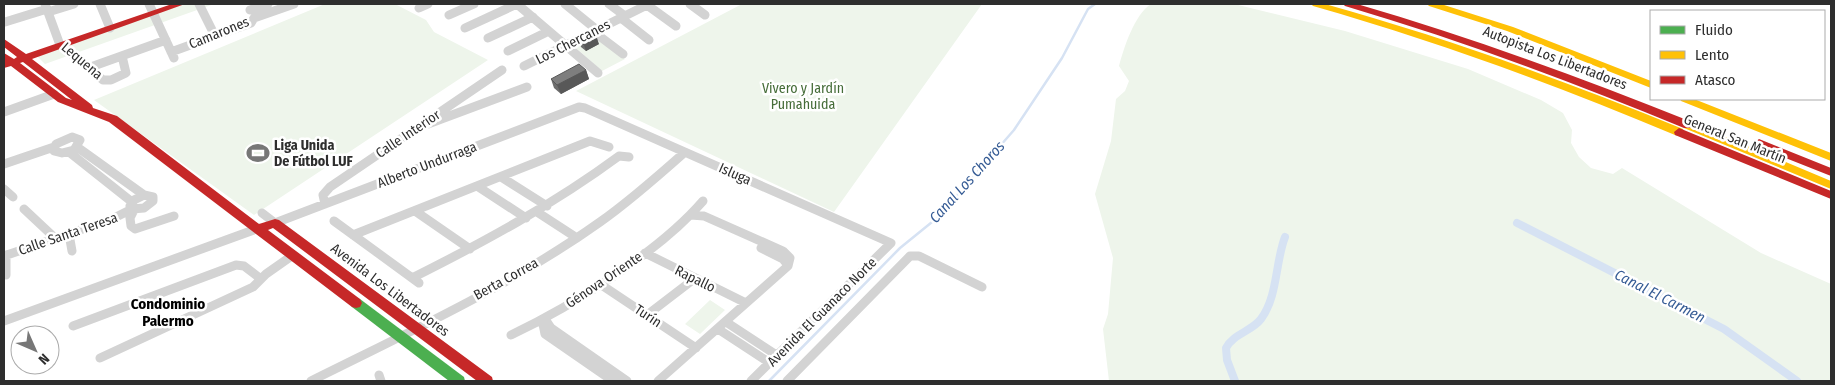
<svg xmlns="http://www.w3.org/2000/svg" width="1835" height="385" font-family="'Fira Sans Condensed',sans-serif">
<style>
.green{fill:#eef5eb}
.lines{fill:none;stroke-linecap:round;stroke-linejoin:round}
.stream{stroke:#d6e2f3;stroke-width:2.5}
.canal{stroke:#d6e2f3;stroke-width:8}
.street{stroke:#d3d3d3;stroke-width:9}
.fast{fill:#4caf50;fill-rule:evenodd}
.slow{fill:#ffc107;fill-rule:evenodd}
.jam{fill:#c62828;fill-rule:evenodd}
.wall{fill:#6c6c6c}
.shaded-wall{fill:#585858}
.building{fill:#7e7e7e;stroke:#585858}
.labels{text-anchor:middle;dominant-baseline:central;stroke-width:5;stroke-linejoin:round;paint-order:stroke}
.street-label{font-size:14px;fill:#2e2e2e;stroke:#fff}
.park-label{font-size:14px;fill:#456c38;stroke:#fff}
.poi-label{font-size:14px;font-weight:bold;fill:#2e2e2e;stroke:#fff;text-anchor:start}
.water-label{font-size:15px;font-style:italic;fill:#365c95;stroke:#fff}
.neighbourhood-label{font-size:15px;font-weight:bold;fill:#000;stroke:#fff}
</style>
<rect width="100%" height="100%" fill="#fff"/>
<path class="green" d="M184,4H214L45,64L36,55Z
M325,4H395L426,20L434,32L488,60L254,215L94,100Z
M742,4H982L834,212L576,91Z
M1151,4H1234L1345,31L1468,69L1541,100L1563,113L1572,130L1571,143L1579,157L1591,168L1613,174L1622,168L1761,253L1831,284V381H1109L1103,329L1108,314L1113,258L1095,194L1111,141L1116,99L1125,91L1129,81L1119,66C1124,48 1134,15 1151,4Z
M597,36L625,59L602,71L575,47L574,45Z
M710,300L725,310L700,334L685,324Z"/>
<g class="lines">
<path class="stream" d="M769,381L900,248L937,218L1014,130L1062,58L1088,9L1095,4"/>
<path class="canal" d="M1517,223L1724,329L1797,381
M1235,381L1227,360L1226,348C1233,334 1252,331 1261,319C1278,296 1275,263 1285,237"/>
<path class="street" d="M45,4L60,45L103,80H111L126,73L122,56
M100,4L110,28
M149,4L174,58
M199,4L215,36
M517,4L598,73
M565,4L597,30
M609,4L625,16
M690,4L705,15
M647,5L676,26
M419,8L428,4
M250,10L268,4
M48,12L74,4
M449,15L474,4
M621,18L649,40
M5,22L47,9
M465,28L517,4
M594,32L623,54
M488,38L533,17
M508,51L549,31
M171,52L251,23L254,18L294,4
M524,66L649,4
M88,68L166,40
M4,112L54,94
M428,124L527,87
M72,137L80,140L74,150L62,153L54,151L56,144Z
M77,147L144,195
M69,152L132,202
M4,164L54,147
M501,177L547,206
M477,186L526,218
M4,189L13,197
M144,195L153,197V201L144,208L132,209L130,206L134,200Z
M325,204L323,195L330,187L502,70
M24,209L56,239
M134,210L130,218L131,226L135,229L174,216
M415,211L470,249
M537,212L577,238
M262,213L275,223L579,107L585,108L891,243L751,381
M334,221L419,283
M69,234L72,251
M353,235L590,141L609,147
M761,248L783,259L788,265
M645,253L746,303
M6,255V275
M4,256L112,219L132,209
M412,278C484,242 554,204 619,156L629,157
M600,284L696,348
M647,315L694,279
M545,319L551,328L627,381
M545,319L543,324L545,334L613,381
M4,321L259,228
M726,322L778,356
M73,326L236,265L244,266L261,279
M718,329L770,363
M511,335C572,306 659,252 703,201
M100,358L253,287L266,274L293,255
M379,375L381,381
M311,381C409,332 510,286 600,222C630,201 658,176 685,152
M658,381L788,266L790,258L783,251L704,216L691,215
M787,381L910,256H919L982,287"/>
<path class="fast" d="M356,298L360,299L464,377L465,381H449L352,307L350,303L352,299Z"/>
<path class="slow" d="M1311,4H1325C1447,38 1566,81 1683,129L1684,132L1679,136L1675,135C1556,85 1436,41 1313,6Z
M1427,4H1441L1513,27L1651,81V88L1507,31L1429,6Z
M1680,99H1694L1831,153V161L1681,101Z
M1688,121L1831,181V189L1684,128L1683,125L1684,122Z"/>
<path class="jam" d="M172,4H185L32,59L92,105L93,108L117,116L259,224L275,219L279,220L492,377L493,381H477L273,228L268,230L360,299L362,303L360,307L356,308L352,307L109,122L58,102L11,66L4,68V53L14,59L17,57L4,47V39L26,54ZM23,62L72,100L66,98L20,63Z
M1343,4H1357C1471,37 1582,78 1692,122L1693,125L1692,128H1684C1573,82 1460,40 1345,6Z
M1679,128L1831,191V199L1675,135L1674,132Z
M1759,139L1831,168V176L1755,146L1754,143Z"/>
</g>
<path class="wall" d="M579,40L599,44L586,51L581,47Z
M586,70L589,79L561,94L554,88L551,79Z"/>
<path class="shaded-wall" d="M597,38L599,44L586,51L584,45Z
M586,70L589,79L561,94L557,85Z"/>
<path class="building" d="M592,34L597,38L584,45L579,40Z
M579,64L586,70L557,85L551,79Z"/>
<defs>
<symbol id="stadium-bare" viewBox="-9 -9 18 18"><path d="M0-5a6.5 5 0 1 0 0 10a6.5 5 0 1 0 0-10ZM-3.5-1.8h7v3.6h-7Z" fill="#777" stroke="#fff" stroke-width="2.5" paint-order="stroke"/></symbol>
</defs>
<g fill-rule="evenodd">
<use href="#stadium-bare" x="242" y="137" width="32" height="32"/>
</g>
<g class="labels">
<g class="street-label">
<text transform="translate(219 33) rotate(-22)">Camarones</text>
<text transform="translate(573 42) rotate(-27)">Los Chercanes</text>
<text transform="translate(1555 58) rotate(21)">Autopista Los Libertadores</text>
<text transform="translate(82 61) rotate(40)">Lequena</text>
<text transform="translate(408 134) rotate(-34)">Calle Interior</text>
<text transform="translate(1735 139) rotate(22)">General San Martín</text>
<text transform="translate(427 165) rotate(-21)">Alberto Undurraga</text>
<text transform="translate(735 174) rotate(24)">Isluga</text>
<text transform="translate(68 234) rotate(-19)">Calle Santa Teresa</text>
<text transform="translate(506 279) rotate(-29)">Berta Correa</text>
<text transform="translate(695 279) rotate(26)">Rapallo</text>
<text transform="translate(604 280) rotate(-34)">Génova Oriente</text>
<text transform="translate(390 290) rotate(37)">Avenida Los Libertadores</text>
<text transform="translate(822 312) rotate(-45)">Avenida El Guanaco Norte</text>
<text transform="translate(648 316) rotate(33)">Turín</text>
</g>
<g class="park-label">
<text x="803" y="88">Vivero y Jardín<tspan x="803" dy="16">Pumahuida</tspan></text>
</g>
<g class="poi-label">
<text x="274" y="145">Liga Unida<tspan x="274" dy="16">De Fútbol LUF</tspan></text>
</g>
<g class="water-label">
<text transform="translate(967 182) rotate(-48)">Canal Los Choros</text>
<text transform="translate(1660 296) rotate(27)">Canal El Carmen</text>
</g>
<g class="neighbourhood-label">
<text x="168" y="304">Condominio<tspan x="168" dy="17">Palermo</tspan></text>
</g>
</g>
<rect width="1835" height="385" fill="none" stroke="#2e2e2e" stroke-width="10"/>
<rect x="1650" y="10" width="175" height="90" fill="#ffffff" stroke="#ababab"/>
<rect x="1660" y="26" width="25" height="8" fill="#4caf50" stroke="#ababab"/>
<text x="1695" y="35" font-size="15" fill="#2e2e2e">Fluido</text>
<rect x="1660" y="51" width="25" height="8" fill="#ffc107" stroke="#ababab"/>
<text x="1695" y="60" font-size="15" fill="#2e2e2e">Lento</text>
<rect x="1660" y="76" width="25" height="8" fill="#c62828" stroke="#ababab"/>
<text x="1695" y="85" font-size="15" fill="#2e2e2e">Atasco</text>
<g transform="translate(35 350) rotate(135)"><circle r="24" fill="#ffffff" stroke="#ababab"/>
<path d="M0-4L9 19L0 12L-9 19Z" fill="#777777"/>
<text y="-8" font-size="14" font-weight="bold" text-anchor="middle" fill="#2e2e2e">N</text>
</g>
</svg>
